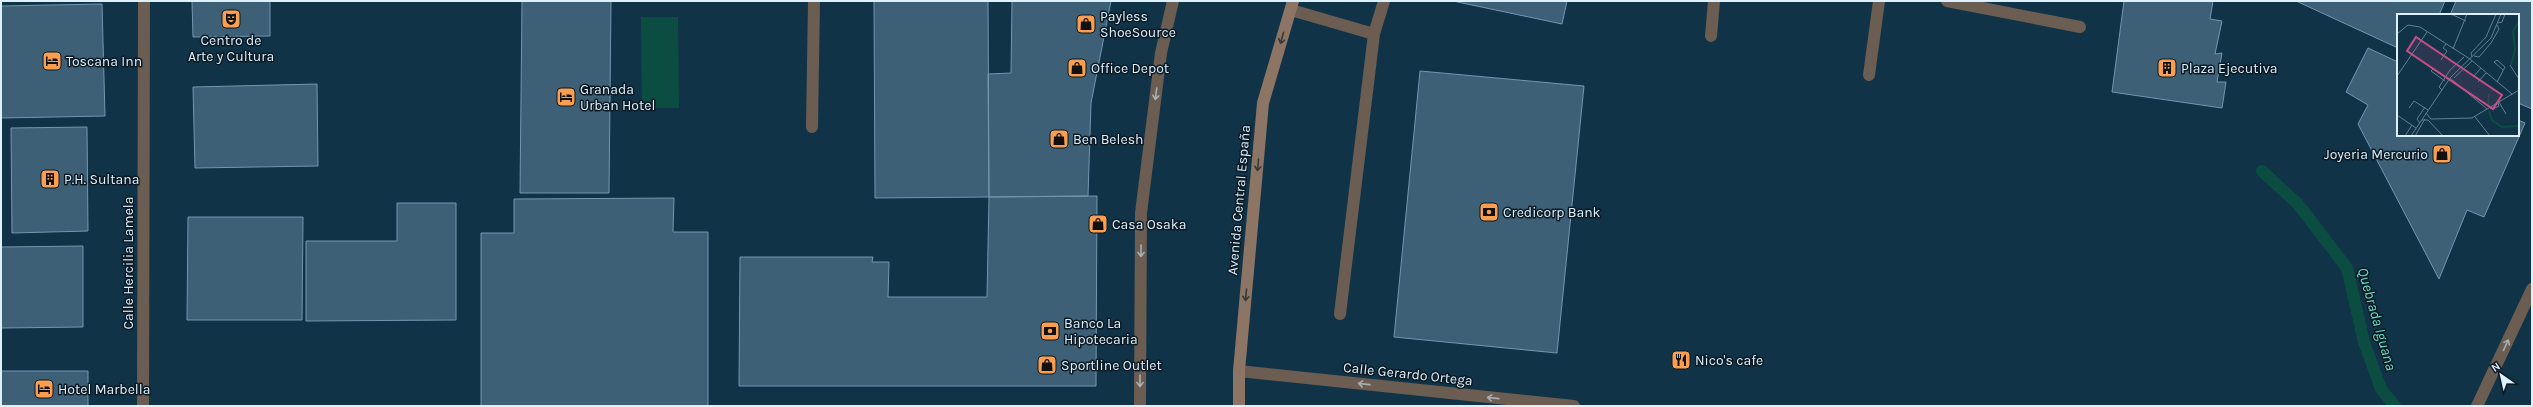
<svg xmlns="http://www.w3.org/2000/svg" width="2533" height="407" font-family="Karla,sans-serif">
<style>
.water{fill:#0c4d42}
.lines{fill:none;stroke-linecap:round;stroke-linejoin:round}
.stream{stroke:#0c4d42;stroke-width:12}
.building{fill:#3d6077;stroke:#7397b0}
.lane{stroke:#6b5d52;stroke-width:12}
.street{stroke:#6b5d52;stroke-width:12}
.secondary{stroke:#8c7565;stroke-width:12}
.oneway{stroke:#38393a}
.oneway2{stroke:#aaaeb1}
.labels{text-anchor:middle;dominant-baseline:central;stroke-width:3;stroke-linejoin:round;paint-order:stroke}
.poi-label{font-size:14px;fill:#ddf0fe;stroke:#0b1923;text-anchor:start}
.street-label{font-size:14px;fill:#ddf0fe;stroke:#0b1923}
.water-label{font-size:15px;font-style:italic;fill:#64ddc5;stroke:#0b1923}
.inset-river{fill:none;stroke:#0c4d42;stroke-width:2}
.inset-road{fill:none;stroke:#627f91;stroke-width:1}
.view{fill:#c94e84;fill-opacity:0.15;stroke:#c94e84;stroke-width:2}
.inset-edge{fill:none;stroke:#ddf0fe;stroke-width:2}
</style>
<rect width="100%" height="100%" fill="#103348"/>
<path class="water" d="M641,17H678L679,108H642Z"/>
<g class="lines">
<path class="stream" d="M2262,171L2298,204L2347,268L2364,342L2381,389L2395,406"/>
</g>
<path class="building" d="M192,1H270V36L193,37Z
M522,1H611L609,193H520Z
M874,1H988L989,197L875,198Z
M1012,1H1111L1091,103L1088,196L989,197L988,74L1011,73Z
M1453,1H1567L1562,24Z
M2124,1H2213L2210,19L2222,21L2215,54L2222,53L2217,82H2226L2222,108L2112,92Z
M2296,1H2445L2439,15H2398V48Z
M2456,1H2532V109L2518,103V15H2450Z
M102,4L105,116L1,118V6Z
M2368,48L2398,62V135H2518V120L2525,123L2484,217L2467,210L2439,279L2358,124L2368,105L2346,92Z
M1420,71L1584,86L1557,353L1394,337Z
M317,84L318,166L195,168L193,87Z
M87,127L88,231L12,233L11,128Z
M1097,196L1096,386H739L740,257H873L872,262H889L888,297H987L989,197Z
M674,198L673,232H708V406H481V233H514V199Z
M397,203H456V320L306,321V241H397Z
M188,217H303L302,320H187Z
M83,246V327L1,328V247Z
M1,371H88V406H1Z"/>
<g class="lines">
<path class="lane" d="M1947,1L2080,27
M1291,10L1374,34
M1711,36L1714,1
M1869,75L1879,1
M812,127L814,1
M1340,314L1374,34L1384,1
M1140,406L1141,213L1161,53L1173,1"/>
<path class="street" d="M1239,371L1574,406
M143,406L144,1
M2477,406L2532,289"/>
<path class="secondary" d="M1239,406V371L1263,103L1293,1"/>
</g>
<defs><path id="oneway-shaft" d="M-6 0H5M1.5-3L5.5 0L1.5 3" fill="none" stroke-width="1.6" stroke-linecap="round" stroke-linejoin="round"/></defs>
<g class="oneway">
<use href="#oneway-shaft" transform="translate(1282 38) rotate(106)"/>
<use href="#oneway-shaft" transform="translate(1258 165) rotate(95)"/>
<use href="#oneway-shaft" transform="translate(1246 295) rotate(95)"/>
</g>
<g class="oneway2">
<use href="#oneway-shaft" transform="translate(1156 94) rotate(97)"/>
<use href="#oneway-shaft" transform="translate(1141 251) rotate(90)"/>
<use href="#oneway-shaft" transform="translate(2506 345) rotate(-65)"/>
<use href="#oneway-shaft" transform="translate(1140 381) rotate(90)"/>
<use href="#oneway-shaft" transform="translate(1364 384) rotate(-174)"/>
<use href="#oneway-shaft" transform="translate(1493 398) rotate(-174)"/>
</g>
<defs>
<symbol id="theatre-square" viewBox="-11 -11 22 22"><rect x="-9" y="-9" width="18" height="18" rx="4" fill="#fb9e50" stroke="#0b1923"/><path d="M-5-5.5Q0-4 5-5.5V0Q5 5 0 6Q-5 5-5 0ZM-3.3-2.5H-1v1.5H-3.3ZM1-2.5H3.3v1.5H1ZM-2.8 1Q0 5.5 2.8 1Z" fill="#111"/></symbol>
<symbol id="shop-square" viewBox="-11 -11 22 22"><rect x="-9" y="-9" width="18" height="18" rx="4" fill="#fb9e50" stroke="#0b1923"/><path d="M-5-2.5h2.3a2.7 3.5 0 0 1 5.4 0H5L5.5 6h-11ZM-1.5-2.5h3a1.5 2.3 0 0 0-3 0Z" fill="#111"/></symbol>
<symbol id="hotel-square" viewBox="-11 -11 22 22"><rect x="-9" y="-9" width="18" height="18" rx="4" fill="#fb9e50" stroke="#0b1923"/><path d="M-6-4.5h1.5V1H6V5H4.5V3h-9V5H-6ZM-4 0a1.8 1.8 0 1 1 3.6 0ZM.5 0V-2.5h3Q6-2.5 6 0Z" fill="#111"/></symbol>
<symbol id="building-square" viewBox="-11 -11 22 22"><rect x="-9" y="-9" width="18" height="18" rx="4" fill="#fb9e50" stroke="#0b1923"/><path d="M-4-6H4V6H1V3H-1V6H-4ZM-2.5-4.3h1.7v1.8h-1.7ZM.8-4.3h1.7v1.8H.8ZM-2.5-1h1.7V.8h-1.7ZM.8-1h1.7V.8H.8Z" fill="#111"/></symbol>
<symbol id="bank-square" viewBox="-11 -11 22 22"><rect x="-9" y="-9" width="18" height="18" rx="4" fill="#fb9e50" stroke="#0b1923"/><path d="M-6-4H6V4H-6ZM0-2.3a2.3 2.3 0 1 0 0 4.6a2.3 2.3 0 1 0 0-4.6Z" fill="#111"/></symbol>
<symbol id="restaurant-square" viewBox="-11 -11 22 22"><rect x="-9" y="-9" width="18" height="18" rx="4" fill="#fb9e50" stroke="#0b1923"/><path d="M-5-6h1v4h1v-4h1v4h1v-4h1v5L-1.5 .5V6h-2V.5L-5-1ZM5-6V6H3V1.5H1.5Q1.5-4 5-6Z" fill="#111"/></symbol>
</defs>
<g fill-rule="evenodd">
<use href="#theatre-square" x="220" y="8" width="22" height="22"/>
<use href="#shop-square" x="1075" y="13" width="22" height="22"/>
<use href="#hotel-square" x="41" y="50" width="22" height="22"/>
<use href="#shop-square" x="1066" y="57" width="22" height="22"/>
<use href="#building-square" x="2156" y="57" width="22" height="22"/>
<use href="#hotel-square" x="555" y="86" width="22" height="22"/>
<use href="#shop-square" x="1048" y="128" width="22" height="22"/>
<use href="#shop-square" x="2431" y="143" width="22" height="22"/>
<use href="#building-square" x="39" y="168" width="22" height="22"/>
<use href="#bank-square" x="1478" y="201" width="22" height="22"/>
<use href="#shop-square" x="1087" y="213" width="22" height="22"/>
<use href="#bank-square" x="1039" y="320" width="22" height="22"/>
<use href="#restaurant-square" x="1670" y="349" width="22" height="22"/>
<use href="#shop-square" x="1036" y="354" width="22" height="22"/>
<use href="#hotel-square" x="33" y="378" width="22" height="22"/>
</g>
<g class="labels">
<g class="poi-label">
<text x="1100" y="16">Payless<tspan x="1100" dy="16">ShoeSource</tspan></text>
<text x="231" y="40" text-anchor="middle">Centro de<tspan x="231" dy="16">Arte y Cultura</tspan></text>
<text x="66" y="61">Toscana Inn</text>
<text x="1091" y="68">Office Depot</text>
<text x="2181" y="68">Plaza Ejecutiva</text>
<text x="580" y="89">Granada<tspan x="580" dy="16">Urban Hotel</tspan></text>
<text x="1073" y="139">Ben Belesh</text>
<text x="2428" y="154" text-anchor="end">Joyeria Mercurio</text>
<text x="64" y="179">P.H. Sultana</text>
<text x="1503" y="212">Credicorp Bank</text>
<text x="1112" y="224">Casa Osaka</text>
<text x="1064" y="323">Banco La<tspan x="1064" dy="16">Hipotecaria</tspan></text>
<text x="1695" y="360">Nico's cafe</text>
<text x="1061" y="365">Sportline Outlet</text>
<text x="58" y="389">Hotel Marbella</text>
</g>
<g class="street-label">
<text transform="translate(1239 200) rotate(-85)">Avenida Central España</text>
<text transform="translate(128 263) rotate(-90)">Calle Hercilia Lamela</text>
<text transform="translate(1408 374) rotate(6)">Calle Gerardo Ortega</text>
</g>
<g class="water-label">
<text transform="translate(2377 319) rotate(74)">Quebrada Iguana</text>
</g>
</g>
<g transform="translate(2397 14)">
<rect width="122" height="122" fill="#103348"/>
<path class="inset-river" d="M114,51L118,36L116,17L122,8M91,93L92,80M92,97L95,106L105,113L122,112"/>
<path class="inset-road" d="M54,0L69,7M101,9L105,8L108,0M0,20L11,11L23,13L73,45L115,80M56,35L70,0M77,42L82,43L94,29L102,15L100,11M75,43L74,39L89,23L99,0M44,46L50,37L46,34L49,30M97,48L100,46L108,53L100,68M97,48L106,56M113,51L122,65M0,62L30,18M76,63L84,54M53,64L90,95M57,64L75,47M48,67L34,57L36,55L48,63M81,68L89,59M45,76L42,73L53,56L67,43M102,88L109,100M12,94L17,87L31,96M93,94L96,95L102,92L101,89M29,99L34,105L75,104L122,76M0,101L19,114M78,103L93,122M25,106H31L46,122M23,109L20,105L28,93M8,122L15,111M14,122L53,64L94,24L104,0M18,122L28,105"/>
<path class="view" d="M19,23L105,81L96,95L10,37Z"/>
<rect width="122" height="122" class="inset-edge"/>
</g>
<rect width="2533" height="407" fill="none" stroke="#ddf0fe" stroke-width="4"/>
<g transform="translate(2501 375) rotate(326)" stroke="#0b1923" stroke-width="3" paint-order="stroke">
<path d="M0-3L7 15L0 10L-7 15Z" fill="#ddf0fe"/>
<text y="-6" font-size="11" font-weight="bold" text-anchor="middle" fill="#ddf0fe">N</text>
</g>
</svg>
